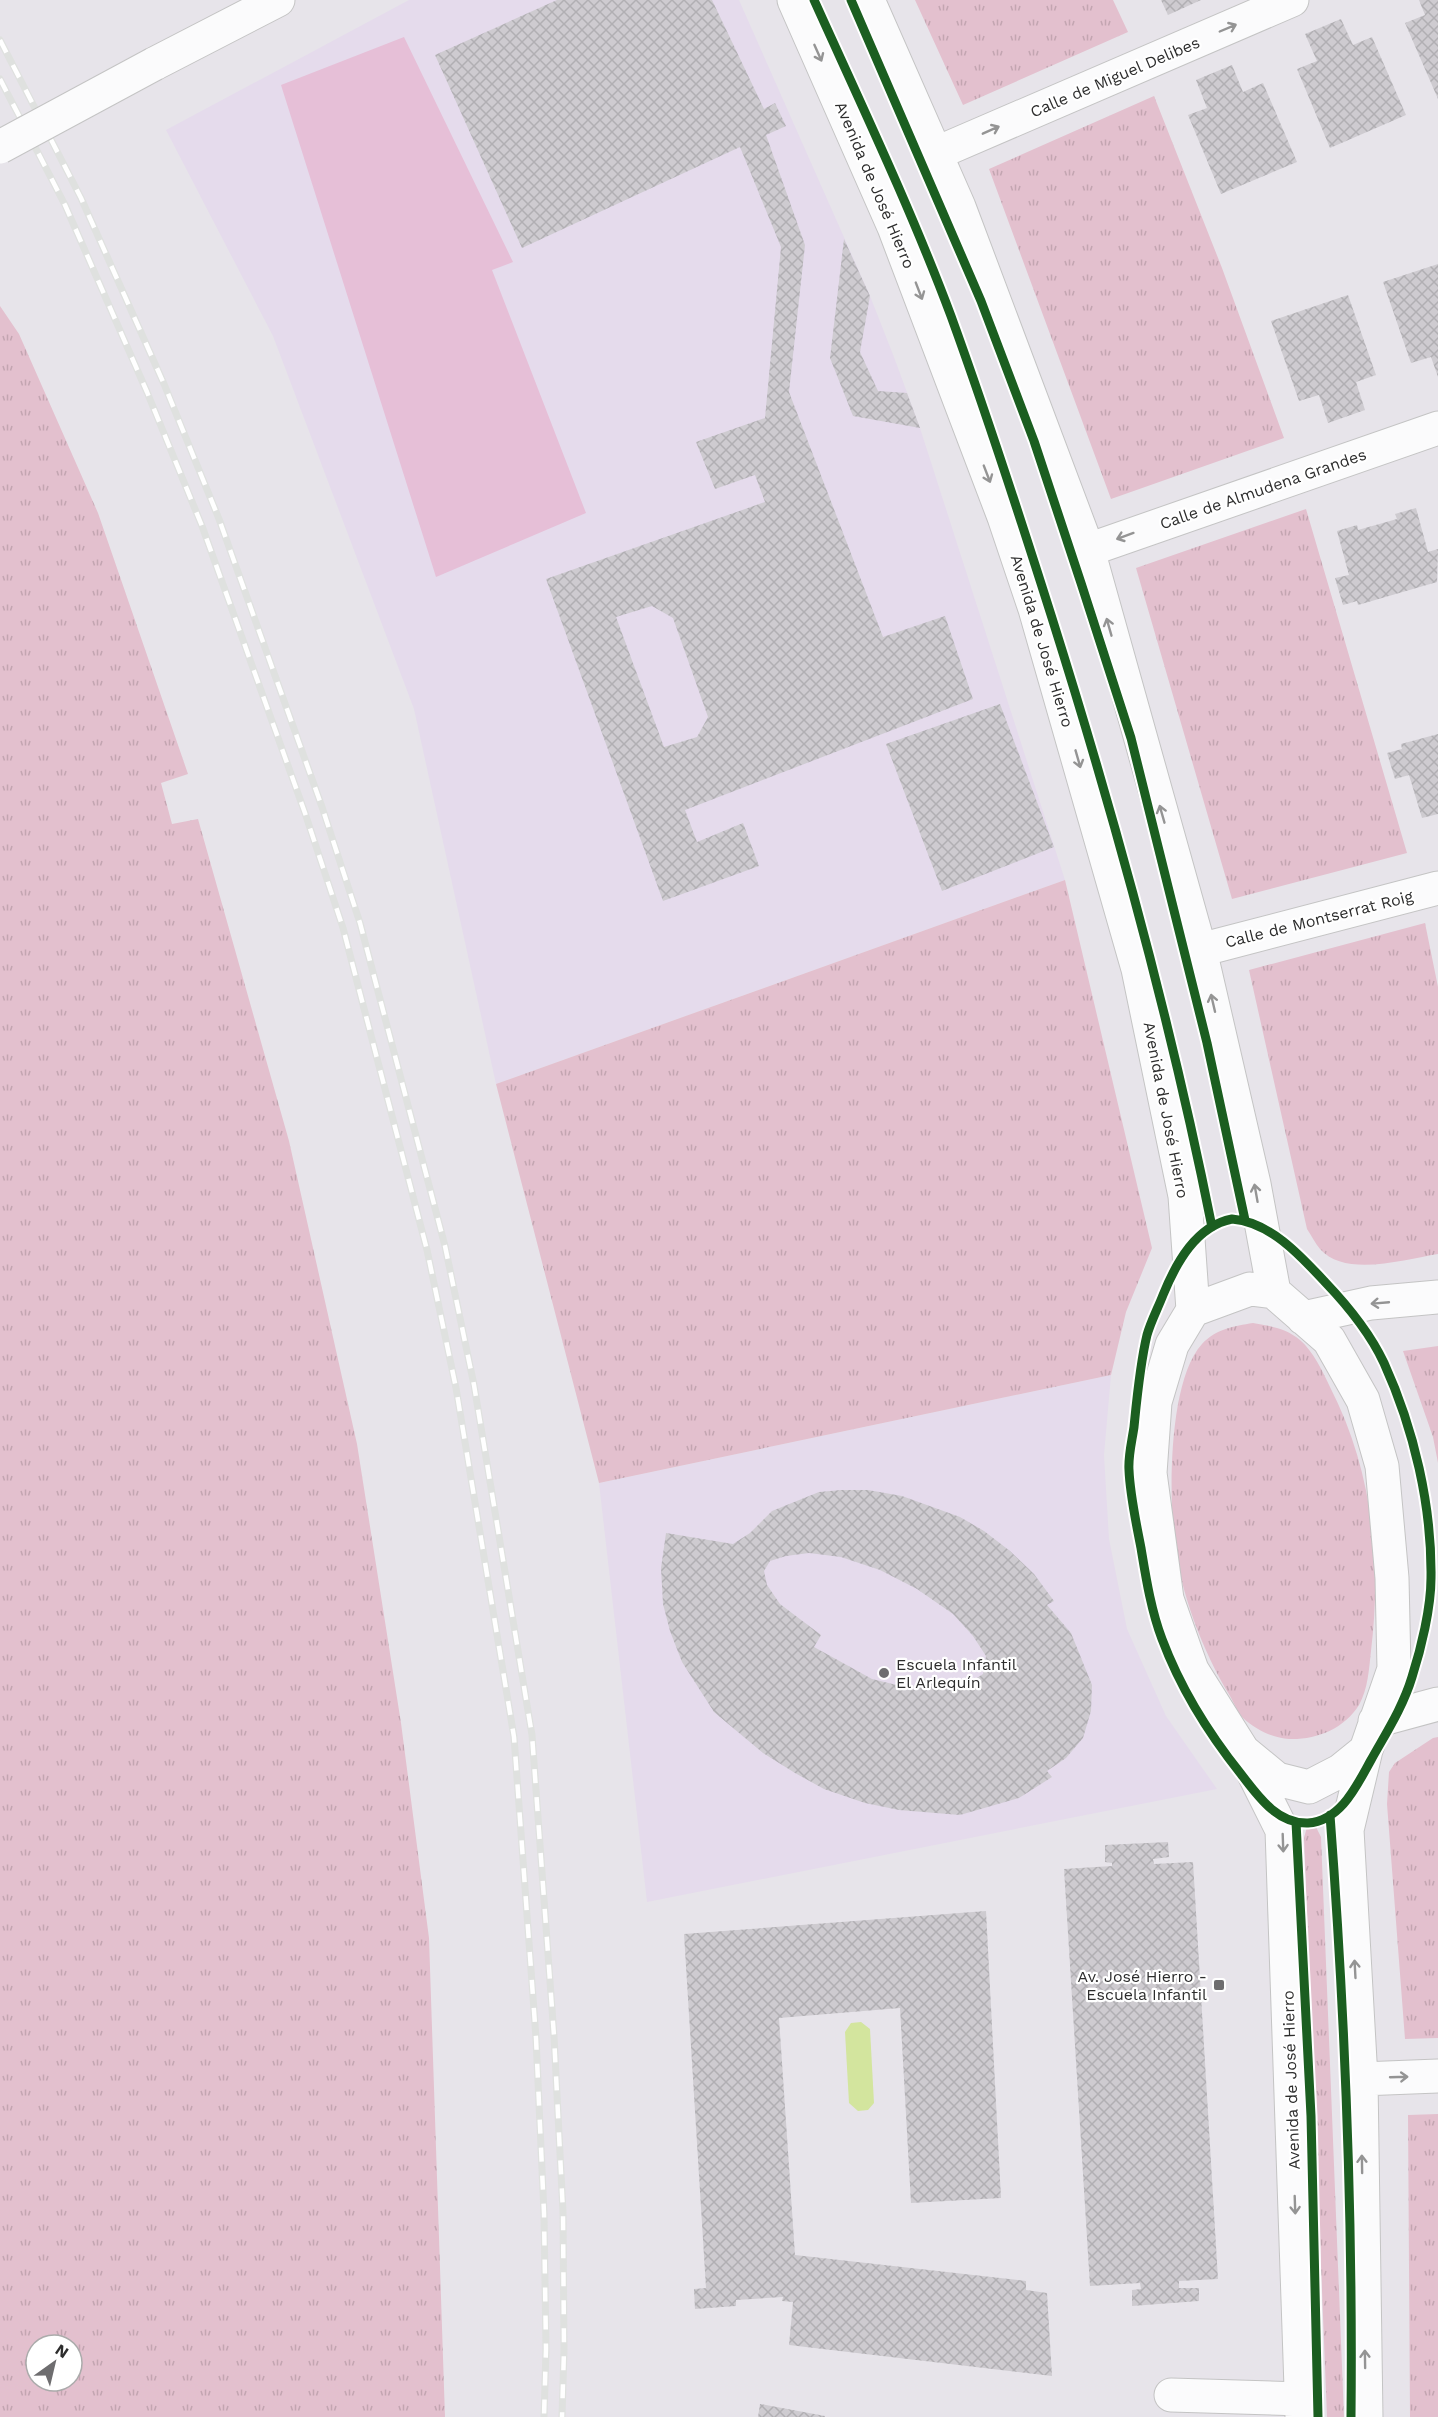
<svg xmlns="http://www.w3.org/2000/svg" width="1438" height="2417" font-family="'Work Sans',sans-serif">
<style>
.education{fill:#e5dbec}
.grass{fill:url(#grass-tufts);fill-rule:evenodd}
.pitch{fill:#e6bfd7}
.water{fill:#d3e59e}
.building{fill:url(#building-cross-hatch);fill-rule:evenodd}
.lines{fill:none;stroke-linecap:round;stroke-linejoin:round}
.minor-casing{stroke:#c4c4c4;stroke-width:35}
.minor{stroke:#fbfbfc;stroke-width:33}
.rail-casing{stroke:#dfe1df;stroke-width:7}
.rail{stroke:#fff;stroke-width:4.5;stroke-dasharray:14;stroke-linecap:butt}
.minor-bridge-casing{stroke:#c4c4c4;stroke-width:35;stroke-linecap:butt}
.minor-bridge{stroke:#fbfbfc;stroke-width:33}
.cycleway-casing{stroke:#fff;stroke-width:13}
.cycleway{stroke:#1b5e20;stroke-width:9}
.oneway{stroke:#949494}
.poi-dot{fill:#6e6d6f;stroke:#fff;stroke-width:2}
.labels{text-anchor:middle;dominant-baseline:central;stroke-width:4.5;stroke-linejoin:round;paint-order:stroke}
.street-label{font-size:16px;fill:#2d2d2d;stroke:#fff}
.poi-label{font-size:16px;fill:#2d2d2d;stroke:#fff;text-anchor:start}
</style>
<defs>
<pattern id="grass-tufts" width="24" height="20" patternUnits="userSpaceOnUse" patternTransform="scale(1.5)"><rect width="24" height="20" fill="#e3c0ce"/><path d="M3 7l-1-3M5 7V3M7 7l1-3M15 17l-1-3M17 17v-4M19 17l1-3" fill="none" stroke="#c3a5b1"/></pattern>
<pattern id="building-cross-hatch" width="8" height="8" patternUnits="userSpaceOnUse" patternTransform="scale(1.5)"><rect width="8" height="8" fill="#cecbd0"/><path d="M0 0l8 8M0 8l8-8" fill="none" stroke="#b1afb3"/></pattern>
</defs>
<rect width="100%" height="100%" fill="#e7e4ea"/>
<path class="education" d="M409,0H739L870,296L894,357L920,428L1065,880L496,1084L414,709L273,336L166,130Z
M1111,1375L1104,1455L1109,1539L1127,1629L1166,1716L1217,1789L647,1902L599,1483Z"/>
<path class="grass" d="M915,0H1113L1128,32L963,105Z
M1154,96L1222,268L1284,438L1111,499L989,169Z
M0,306L19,334L98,513L188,774L161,783L172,824L198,819L289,1141L357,1444L401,1723L429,1938L445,2417H0ZM36,2345H72V2381H36Z
M1306,509L1407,853L1232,899L1136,568Z
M1065,880L1152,1248L1126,1312L1111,1375L599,1483L496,1084Z
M1425,923L1438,987V1254C1406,1259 1345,1278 1320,1249C1315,1243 1311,1235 1307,1229L1249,970Z
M1253,1323C1270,1326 1286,1328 1300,1340C1313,1351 1323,1372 1330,1387C1372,1469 1382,1560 1371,1651C1369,1669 1368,1689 1359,1705C1344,1729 1316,1740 1289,1739C1272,1738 1255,1729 1243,1718C1238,1713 1234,1703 1230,1696C1202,1650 1180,1592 1174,1538C1169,1490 1169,1380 1202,1344C1216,1329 1234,1326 1253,1323Z
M1438,1346V1463L1433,1437L1403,1351Z
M1438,1737V2038L1405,2039L1387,1804L1389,1772L1395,1763L1433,1738Z
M1307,1827H1316L1321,1837L1344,2417H1327L1304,1838Z
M1438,2114V2417H1410L1408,2115Z"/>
<path class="pitch" d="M404,37L513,262L492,270L586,513L436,577L281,85Z"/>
<path class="water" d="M861,2022L870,2029L874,2103L868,2110L858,2111L849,2103L845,2032L851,2023Z"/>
<path class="building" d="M557,0H712L764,109L775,103L786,126L766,135L805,245L789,392L883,637L945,616L973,699L685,810L697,842L743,823L759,866L663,901L546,579L765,502L755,475L715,489L696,442L765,418L781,247L740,147L522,248L435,55ZM652,606L673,618L708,717L697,737L664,747L616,617Z
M1161,0H1201L1168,15Z
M1419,0H1438V99L1405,23L1425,15Z
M1341,19L1353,45L1372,37L1406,115L1330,148L1297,69L1317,61L1305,34Z
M1232,65L1243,92L1263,83L1297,162L1221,194L1188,115L1207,108L1196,80Z
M844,239L870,296L860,352L878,391L907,393L920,428L853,416L830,358Z
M1438,264V377L1431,357L1411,363L1383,282Z
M1348,295L1376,375L1356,382L1365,410L1328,423L1319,395L1299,401L1271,321Z
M1416,508L1428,552L1438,549L1437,582L1358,605L1357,601L1343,605L1335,578L1349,575L1337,531L1357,525L1358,530L1397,519L1395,514Z
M1000,704L1054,847L942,891L886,744Z
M1438,734V814L1422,818L1409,775L1395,779L1387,753L1402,749L1401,744Z
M841,1490H868L902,1496L960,1517L984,1531L1010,1551L1034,1574L1054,1601L1047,1605L1071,1633L1092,1685L1091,1711L1083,1738L1066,1758L1047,1771L1052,1777L1019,1798L960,1815L899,1810L865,1803L824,1789L795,1773L763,1753L714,1712L682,1662L670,1631L663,1604L661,1568L666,1533L733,1544L750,1533L772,1511L819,1492ZM809,1553L841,1557L880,1570L917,1589L953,1614L973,1636L986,1656L983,1674L972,1681L947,1683L921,1678L917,1690L872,1679L814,1647L821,1635L780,1604L767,1585L764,1571L770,1561L786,1556Z
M1168,1842L1169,1857L1153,1859L1154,1864L1193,1862L1218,2279L1179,2281V2288H1199V2301L1132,2306V2290L1141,2289L1140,2283L1090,2286L1064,1869L1112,1866V1863L1105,1862V1845Z
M986,1911L1001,2198L911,2203L900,2008L779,2018L795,2255L1026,2281V2290L1047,2293L1052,2376L789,2345L793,2302L782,2301L783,2297L736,2300V2306L695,2309L694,2289L706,2288L684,1934Z
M760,2404L825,2416V2417H758Z"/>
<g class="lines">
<defs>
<path id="minor" d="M794,0L894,227L1004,517L1035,609L1138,969L1185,1196L1193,1310
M868,0L959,207L1088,550L1200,950L1254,1184L1274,1292
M154,64L278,0
M937,153L1292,0
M1088,550L1438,428
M1200,950L1438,888
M1303,1318L1371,1303L1438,1297
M1375,1721L1438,1704
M1366,1750L1340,1771L1309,1787L1277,1779L1243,1751L1192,1670L1167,1599L1150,1473L1155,1402L1172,1345L1193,1310L1250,1289L1274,1292L1329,1340L1363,1400L1382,1466L1392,1578L1394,1669L1366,1750L1347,1830L1361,2079L1366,2417
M1246,1758L1282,1830L1302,2417
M1361,2079L1438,2076
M1171,2395L1301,2399"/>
</defs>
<use href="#minor" class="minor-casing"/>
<use href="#minor" class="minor"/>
<defs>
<path id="rail" d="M0,40L81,198L164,384L219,519L322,807L360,923L445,1246L474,1385L532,1735L554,2036L563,2212L564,2350L562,2417
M0,79L65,205L147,392L202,526L305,813L343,928L427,1250L456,1388L514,1737L536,2038L544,2213L546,2349L544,2417"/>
</defs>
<use href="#rail" class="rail-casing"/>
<use href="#rail" class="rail"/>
<defs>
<path id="minor-bridge" d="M0,147L154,64"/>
</defs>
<use href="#minor-bridge" class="minor-bridge-casing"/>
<use href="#minor-bridge" class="minor-bridge"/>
<defs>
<path id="cycleway" d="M814,0C861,104 911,209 951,316C987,415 1020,517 1052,618C1115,818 1171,1021 1212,1227
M851,0L981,301L1034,441L1081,583L1131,738L1207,1043L1245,1220
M1232,1219C1270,1222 1300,1255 1325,1282C1347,1305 1370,1333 1384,1363C1414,1429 1432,1506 1431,1578C1431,1608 1421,1649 1412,1677C1403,1707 1386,1733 1371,1760C1357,1785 1341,1821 1308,1823C1277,1824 1258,1796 1241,1774C1209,1734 1180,1687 1162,1639C1151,1610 1146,1578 1141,1548C1136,1522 1130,1495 1129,1470C1128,1456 1132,1441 1134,1427C1137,1397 1140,1364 1147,1335C1151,1321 1158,1308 1163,1295C1176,1263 1196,1226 1232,1219Z
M1330,1815C1345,2015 1353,2216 1351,2417
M1296,1822L1311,2116L1318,2417"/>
</defs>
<use href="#cycleway" class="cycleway-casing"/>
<use href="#cycleway" class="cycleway"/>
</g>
<defs><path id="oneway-shaft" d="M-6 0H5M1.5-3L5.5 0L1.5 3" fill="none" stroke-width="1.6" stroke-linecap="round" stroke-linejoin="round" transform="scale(1.5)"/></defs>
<g class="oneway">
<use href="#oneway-shaft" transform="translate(1228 28) rotate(-23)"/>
<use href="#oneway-shaft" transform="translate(818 53) rotate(66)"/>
<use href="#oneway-shaft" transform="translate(991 130) rotate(-24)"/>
<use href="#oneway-shaft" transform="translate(919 291) rotate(69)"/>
<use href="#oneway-shaft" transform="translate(987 474) rotate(69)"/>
<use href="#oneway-shaft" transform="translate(1125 536) rotate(160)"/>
<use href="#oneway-shaft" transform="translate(1109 627) rotate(-106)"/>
<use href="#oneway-shaft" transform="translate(1078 759) rotate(74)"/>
<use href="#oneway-shaft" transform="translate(1162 814) rotate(-106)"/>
<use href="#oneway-shaft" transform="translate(1213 1003) rotate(-103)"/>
<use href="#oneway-shaft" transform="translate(1256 1193) rotate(-100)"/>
<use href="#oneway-shaft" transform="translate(1380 1303) rotate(175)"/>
<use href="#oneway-shaft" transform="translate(1283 1843) rotate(88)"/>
<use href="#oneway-shaft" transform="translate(1355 1969) rotate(-93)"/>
<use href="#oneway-shaft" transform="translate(1399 2077) rotate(-2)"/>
<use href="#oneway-shaft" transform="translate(1362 2164) rotate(-91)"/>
<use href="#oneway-shaft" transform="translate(1295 2205) rotate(88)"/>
<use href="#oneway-shaft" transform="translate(1365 2359) rotate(-91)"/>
</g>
<g class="poi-dot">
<circle cx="884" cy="1673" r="6"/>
<rect x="1213" y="1979" width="12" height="12" rx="3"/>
</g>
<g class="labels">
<g class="street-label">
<text transform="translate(1115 77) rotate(-23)">Calle de Miguel Delibes</text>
<text transform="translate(875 185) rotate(67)">Avenida de José Hierro</text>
<text transform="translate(1263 489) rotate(-19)">Calle de Almudena Grandes</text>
<text transform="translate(1042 641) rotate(73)">Avenida de José Hierro</text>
<text transform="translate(1319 919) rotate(-14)">Calle de Montserrat Roig</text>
<text transform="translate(1166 1110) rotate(79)">Avenida de José Hierro</text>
<text transform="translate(1291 2080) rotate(-92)">Avenida de José Hierro</text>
</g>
<g class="poi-label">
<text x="896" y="1664">Escuela Infantil<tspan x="896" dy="18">El Arlequín</tspan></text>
<text x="1207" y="1976" text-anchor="end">Av. José Hierro -<tspan x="1207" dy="18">Escuela Infantil</tspan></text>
</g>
</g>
<g transform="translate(54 2363) rotate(34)"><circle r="28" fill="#ffffff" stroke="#ababab" stroke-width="1.5"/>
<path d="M0-4.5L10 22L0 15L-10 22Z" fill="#6e6d6f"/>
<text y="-9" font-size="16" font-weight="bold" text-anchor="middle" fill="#2d2d2d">N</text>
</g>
</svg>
